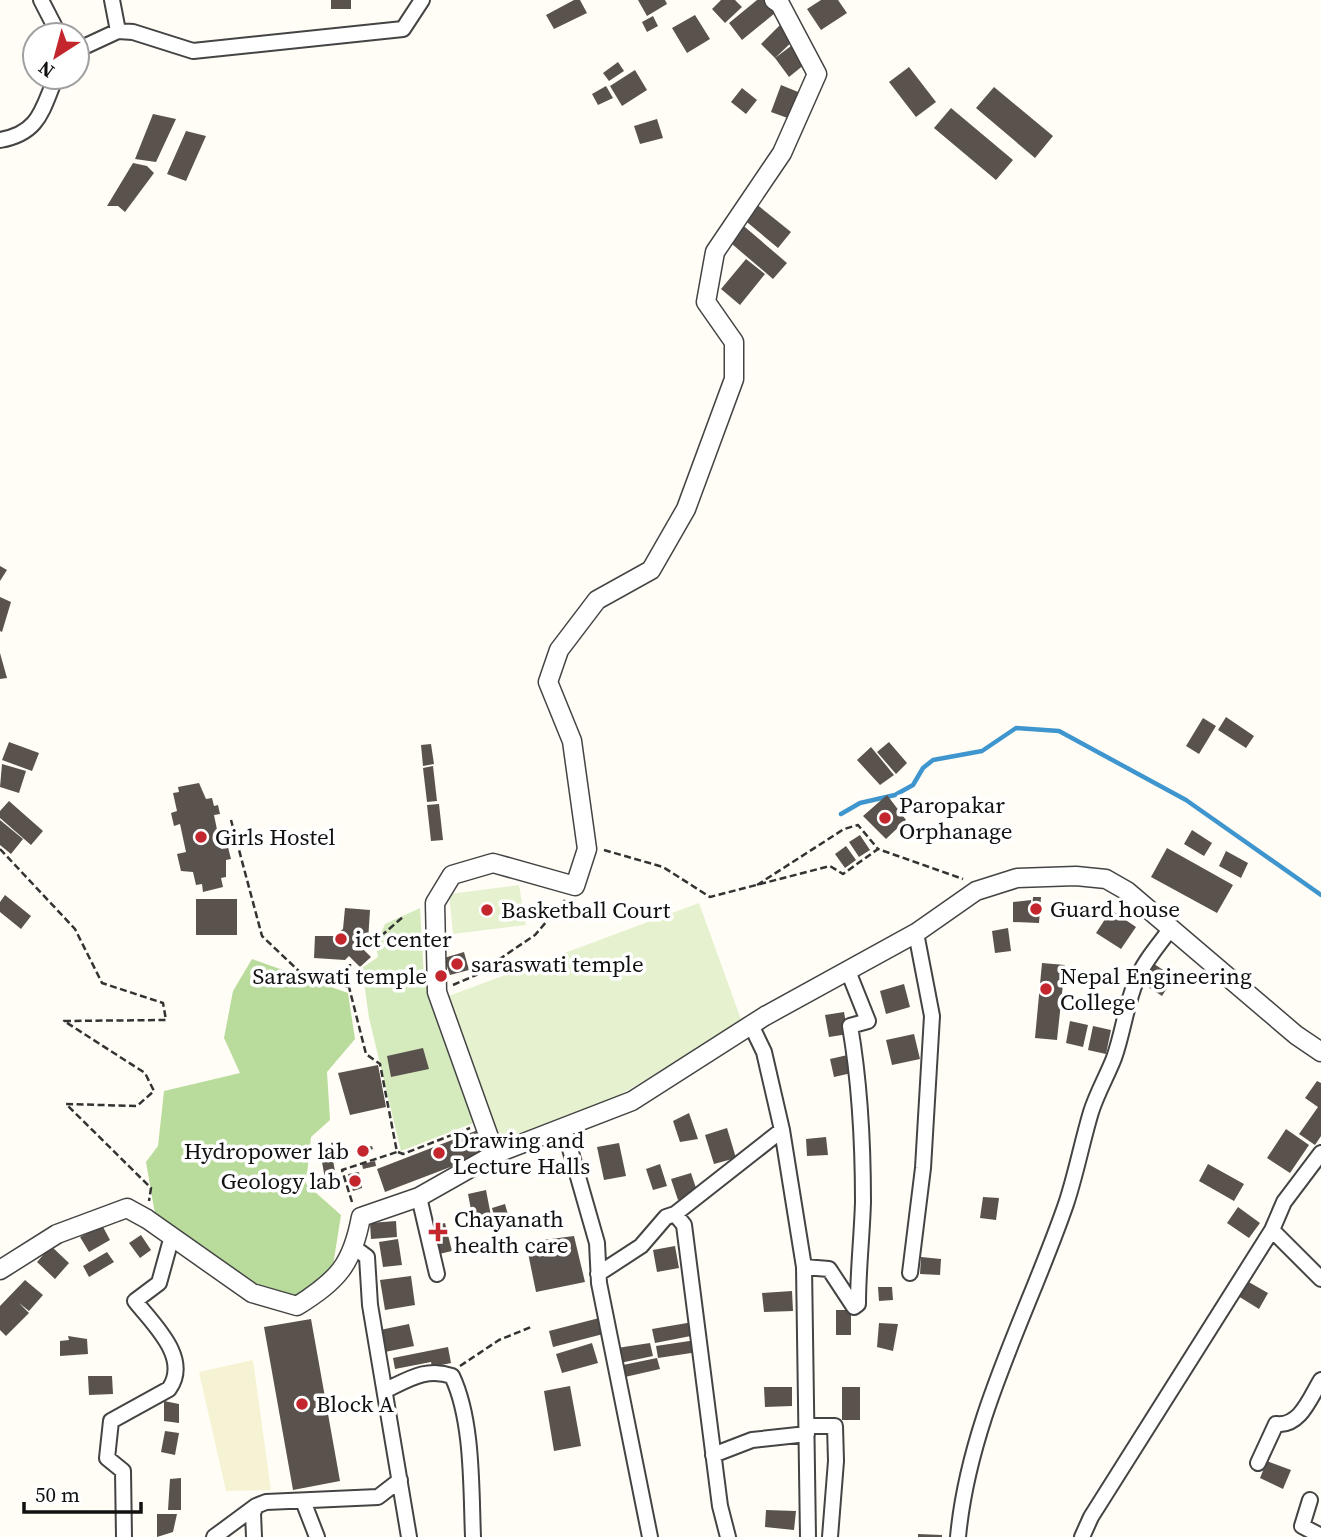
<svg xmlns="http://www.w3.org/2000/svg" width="1321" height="1537" font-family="'Source Serif 4',serif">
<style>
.farmland{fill:#f6f3d4}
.green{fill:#d5ebbd}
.forest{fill:#b9dc9c}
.pitch{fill:#e6f2cf}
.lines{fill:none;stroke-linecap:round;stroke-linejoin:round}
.stream{stroke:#3f96cf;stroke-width:4.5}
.building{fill:#5a524d}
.minor-casing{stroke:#444;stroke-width:18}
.tertiary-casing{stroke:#444;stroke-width:21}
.path{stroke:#333;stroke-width:2.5;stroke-dasharray:7 3.5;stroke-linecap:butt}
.minor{stroke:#fff;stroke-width:14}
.tertiary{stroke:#fff;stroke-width:18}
.poi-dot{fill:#c4262e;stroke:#fff;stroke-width:2.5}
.labels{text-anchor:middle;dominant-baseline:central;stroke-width:7;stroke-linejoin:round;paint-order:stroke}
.poi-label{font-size:23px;fill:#111;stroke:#fff;text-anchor:start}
</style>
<rect width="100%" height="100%" fill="#fffdf5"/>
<path class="farmland" d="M253,1360L271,1490L226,1491L199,1372Z"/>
<path class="green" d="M420,908L424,978L476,1122L401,1151L369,1018L362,968L378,957L376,945L385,924Z"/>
<path class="forest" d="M252,959L348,993L355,1039L327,1072L330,1120L311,1137L306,1184L341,1215L332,1272L293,1305L253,1294L156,1220L146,1162L158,1146L164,1091L240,1073L224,1038L233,991Z"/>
<path class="pitch" d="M519,885L526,925L453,934L449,894Z
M699,903L742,1022L588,1114L497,1142L446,997Z"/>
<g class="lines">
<path class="stream" d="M841,814L860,803L895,795L913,785L923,768L933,760L982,751L1016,728L1059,731L1186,800L1321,895"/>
</g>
<path class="building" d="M331,0H351V9H331Z
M574,0H580L587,13L554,29L546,15Z
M638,0H665L667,4L647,16Z
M721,0H735L742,7L725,23L712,9Z
M757,0H764L775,13L742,40L729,23Z
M821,0H838L847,13L821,30L807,9Z
M695,15L710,39L687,53L672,28Z
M653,16L658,26L647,32L642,22Z
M781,24L795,39L775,58L761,44Z
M791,46L805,64L789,77L775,58Z
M618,62L624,71L609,81L603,73Z
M909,67L936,102L916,117L889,82Z
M635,70L647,90L622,106L610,86Z
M781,85L803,94L793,120L771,112Z
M606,86L613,98L598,105L592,94Z
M994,87L1053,136L1035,158L976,108Z
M742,88L757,100L746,114L731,102Z
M951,108L1013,160L996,180L934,128Z
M153,114L176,119L156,162L135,159Z
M657,119L663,138L640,144L634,126Z
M186,131L206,136L186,181L167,174Z
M133,163L147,166L154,173L125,212L118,206H107Z
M755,203L791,232L778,248L742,218Z
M739,222L787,263L773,279L725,238Z
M746,259L765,274L740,305L721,289Z
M0,566L7,570L0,581Z
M0,597L11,602L2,632L0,631Z
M0,653L7,678L0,679Z
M1226,717L1254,736L1246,748L1218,730Z
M1203,718L1216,726L1199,754L1186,746Z
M9,742L39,753L32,771L2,760Z
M889,742L907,763L896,774L877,752Z
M431,744L434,764L423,766L421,745Z
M871,747L894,775L880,785L857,760Z
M2,764L26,771L19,793L0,787Z
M433,766L437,801L427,802L423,768Z
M199,783L206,799L212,798L214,806L218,805L220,814L214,815L221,849L228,847L231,859L226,860V877L221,878L223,887L203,892L202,884L196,885L193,872L181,871L177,854L186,852L180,824L174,826L171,813L177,811L173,793L179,792L178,787Z
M887,795L906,820L886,839L863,816Z
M9,801L43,831L31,845L0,818V811Z
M439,804L443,840L431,841L427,805Z
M0,820L23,839L11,854L0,845Z
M1192,830L1212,843L1204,856L1184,844Z
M860,835L870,850L859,857L849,842Z
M846,846L856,860L845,868L835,854Z
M1167,848L1233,885L1217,913L1151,877Z
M1226,851L1248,863L1241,878L1219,866Z
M5,895L31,916L21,929L0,912V902Z
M1033,897H1041L1039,923L1013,922V902L1031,900L1032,911Z
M196,899H237V935H196Z
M345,908L370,910L368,941L361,947L371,957L360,967L349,956L345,960L314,958L315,936H335L343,929Z
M1111,910L1136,927L1121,949L1096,933Z
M1008,928L1011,951L995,953L992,931Z
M464,952L469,970L450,975L444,958Z
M1151,962L1174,977L1162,996L1139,981Z
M1042,963L1065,965L1057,1040L1035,1038Z
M904,984L910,1007L886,1014L880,991Z
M844,1012L848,1034L829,1037L825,1015Z
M1070,1021L1088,1025L1083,1047L1066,1043Z
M1093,1026L1111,1030L1106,1054L1088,1050Z
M914,1034L920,1059L892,1065L886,1040Z
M423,1048L429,1069L391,1077L387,1056Z
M852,1054L856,1072L834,1077L830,1059Z
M378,1065L386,1107L350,1115L338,1073Z
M1317,1081L1321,1083V1136L1315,1145L1299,1134L1318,1107L1305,1098Z
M689,1113L698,1139L680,1142L673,1121Z
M727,1128L736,1158L714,1164L705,1135Z
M1286,1129L1309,1145L1290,1173L1267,1158Z
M478,1130L487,1153L385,1192L377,1169Z
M826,1137L828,1155L807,1156L806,1139Z
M340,1141L343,1155L334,1157L331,1143Z
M619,1143L626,1176L604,1180L597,1147Z
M372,1146L373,1149L361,1153L359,1149Z
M333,1160L336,1177L325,1179L322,1162Z
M375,1161L376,1166L363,1169L362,1164Z
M660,1164L667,1186L653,1190L646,1169Z
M1208,1164L1244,1184L1234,1201L1199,1181Z
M359,1172L362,1188L353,1191L348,1174Z
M691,1173L698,1194L678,1200L671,1179Z
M486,1190L491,1216L473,1220L468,1194Z
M983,1197L999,1198L996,1220L980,1218Z
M505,1204L510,1222L497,1226L492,1208Z
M1238,1207L1260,1223L1249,1238L1227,1223Z
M396,1221L397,1237L371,1239L370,1223Z
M445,1223L452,1251L435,1255L429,1227Z
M102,1225L110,1240L89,1252L80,1237Z
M141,1235L151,1250L140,1258L129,1243Z
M574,1236L585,1282L536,1292L528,1253L544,1249L543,1240Z
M398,1239L402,1265L383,1267L379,1242Z
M51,1246L69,1263L55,1279L37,1262Z
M675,1246L679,1268L657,1272L653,1250Z
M107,1252L114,1262L89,1277L83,1266Z
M921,1257L941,1259L940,1275L920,1274Z
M411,1276L415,1305L385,1310L380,1280Z
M25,1280L43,1295L29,1311L19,1303L29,1313L6,1336L0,1330V1306Z
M1247,1281L1268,1293L1259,1309L1238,1296Z
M878,1287H892L893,1300L879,1301Z
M792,1291L793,1311L764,1312L762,1293Z
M836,1310H851V1335H836Z
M603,1317L607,1333L553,1347L549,1331Z
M311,1319L340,1481L293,1490L264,1327Z
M693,1322L696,1335L655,1343L652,1329Z
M879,1323L898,1324L893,1351L877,1347Z
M409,1324L414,1346L385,1352L380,1330Z
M68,1336L87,1339L88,1354L60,1356V1341L69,1340Z
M696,1340L698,1352L658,1358L656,1346Z
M592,1343L598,1363L562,1373L556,1354Z
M650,1343L653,1356L620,1363L617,1348Z
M448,1347L451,1363L432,1367L431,1362L395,1369L393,1358Z
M657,1358L660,1369L625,1377L623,1365Z
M88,1376H112L113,1394L89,1395Z
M570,1386L581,1446L554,1451L544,1391Z
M764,1387H792V1406L765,1407Z
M842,1387H860V1420H842Z
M164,1401L179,1404V1423L164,1421Z
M165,1431L179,1433L175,1455L161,1452Z
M1267,1461L1291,1470L1283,1489L1260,1478Z
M181,1478V1510H168L170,1479Z
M766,1510L796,1511L794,1530L765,1527Z
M157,1514H177L173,1532L157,1537Z
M918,1534L942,1535V1537H918Z"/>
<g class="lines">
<defs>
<path id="minor" d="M41,0L59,35
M112,0L118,31
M77,50L118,31L133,32L193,51L403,29L422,0
M0,140C40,133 42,109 56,77
M751,1025L764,1052L782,1130L804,1267L808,1537
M564,1128L597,1243L599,1283L650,1537
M419,1197L437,1274
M675,1214L782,1130
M1272,1230L1321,1279
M355,1248L367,1257L370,1305L409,1537
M804,1267L829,1269L854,1307L858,1304C858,1270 862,1236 863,1202C863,1143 860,1084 850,1026L868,1021L848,971
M910,1273L923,1168L932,1016L916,933
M598,1274L641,1246L666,1217L675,1214L684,1225L720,1506L728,1537
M386,1390C409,1379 427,1367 452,1376C473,1420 471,1488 473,1537
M807,1426H835L836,1461L830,1537
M713,1455L752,1440L807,1434
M1258,1463L1276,1424C1300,1427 1310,1398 1321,1380
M1310,1500L1302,1526L1321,1536
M303,1501L317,1537
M124,1537L123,1471L107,1458L111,1421L169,1389C191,1358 153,1324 135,1301L159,1283L172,1236
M214,1537L256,1506
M254,1537L253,1513L256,1506L266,1502L378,1497L400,1480
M958,1537C969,1419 1028,1314 1066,1204C1076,1174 1082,1142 1091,1112C1097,1093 1107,1076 1114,1058C1123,1033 1126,1005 1136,981C1144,961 1159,945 1171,928
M1082,1537L1091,1517L1272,1230L1284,1202L1321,1153"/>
<path id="tertiary" d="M495,1154L437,992L435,903L452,875L493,863L575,886L587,849L572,741L548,682L559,650L597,600L651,570L686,509L734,379V342L706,302L715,252L782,153L817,74L780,4L774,0
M0,1270L57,1234L127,1208L147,1219L252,1293L297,1306C338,1280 352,1265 361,1217L419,1197L495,1154L632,1101L765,1016L916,933L976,891L1017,878L1076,876L1106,879L1127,891L1296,1035L1321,1052"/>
</defs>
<use href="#minor" class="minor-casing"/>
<use href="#tertiary" class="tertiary-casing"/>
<path class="path" d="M231,820L262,936L302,974L349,987
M0,849L75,929L102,983L163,1003L166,1020L64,1021L145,1073L154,1091L137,1106L66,1104L151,1188L149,1201
M604,850L663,867L710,897L830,866L843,874L878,849L963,879
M757,885L844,829L858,825L878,849
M373,943L404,916
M350,964L349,987L366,1054L380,1064L397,1152L342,1170L352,1202
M453,985L476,975L535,935L565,900
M398,1152L403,1154L470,1128
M460,1366L499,1340L531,1327"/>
<use href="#minor" class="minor"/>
<use href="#tertiary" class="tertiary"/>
</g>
<g class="poi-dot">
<circle cx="885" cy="818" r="7"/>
<circle cx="201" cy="837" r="7"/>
<circle cx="1036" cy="909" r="7"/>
<circle cx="487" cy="910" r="7"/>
<circle cx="341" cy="939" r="7"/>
<circle cx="457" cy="964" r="7"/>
<circle cx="441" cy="976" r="7"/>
<circle cx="1046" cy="989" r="7"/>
<circle cx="363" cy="1151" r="7"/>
<circle cx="439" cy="1153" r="7"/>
<circle cx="355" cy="1181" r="7"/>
<path d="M434.5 1221.5h7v7h7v7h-7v7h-7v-7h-7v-7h7z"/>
<circle cx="302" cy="1404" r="7"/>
</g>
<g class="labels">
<g class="poi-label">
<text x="899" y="805">Paropakar<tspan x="899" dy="26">Orphanage</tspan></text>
<text x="215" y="837">Girls Hostel</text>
<text x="1050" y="909">Guard house</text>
<text x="501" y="910">Basketball Court</text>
<text x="355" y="939">ict center</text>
<text x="471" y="964">saraswati temple</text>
<text x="427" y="976" text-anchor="end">Saraswati temple</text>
<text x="1060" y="976">Nepal Engineering<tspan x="1060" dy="26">College</tspan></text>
<text x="453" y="1140">Drawing and<tspan x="453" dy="26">Lecture Halls</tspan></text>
<text x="349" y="1151" text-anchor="end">Hydropower lab</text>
<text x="341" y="1181" text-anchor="end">Geology lab</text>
<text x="454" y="1219">Chayanath<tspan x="454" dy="26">health care</tspan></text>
<text x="316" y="1404">Block A</text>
</g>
</g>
<g transform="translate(56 56) rotate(216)"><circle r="33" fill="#ffffff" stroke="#a0a0a0" stroke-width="2"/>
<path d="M0-5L12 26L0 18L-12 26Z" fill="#c4262e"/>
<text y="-10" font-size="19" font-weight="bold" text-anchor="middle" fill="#111111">N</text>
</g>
<path d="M24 1502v10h117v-10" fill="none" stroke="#111111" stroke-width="3.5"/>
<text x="35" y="1502" font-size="21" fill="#111111" stroke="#ffffff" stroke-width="5" paint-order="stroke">50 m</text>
</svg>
